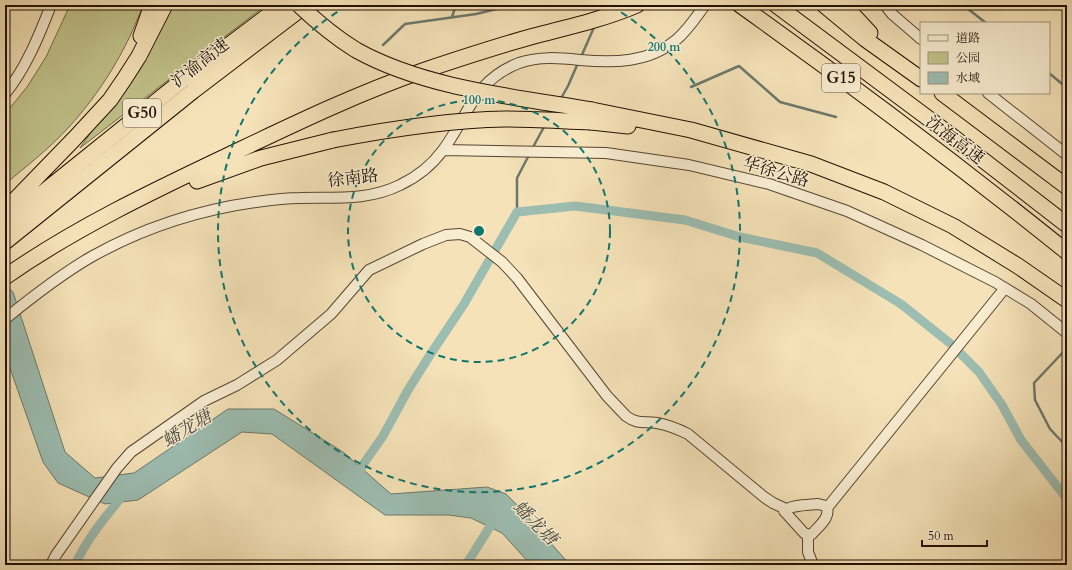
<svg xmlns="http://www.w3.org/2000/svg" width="1072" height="570" font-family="Cardo,'Noto Serif SC',serif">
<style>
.green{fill:#c1c28b;stroke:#726a46}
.water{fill:#9cbdb1;stroke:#6c786b}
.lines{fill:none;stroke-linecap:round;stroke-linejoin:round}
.stream{stroke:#6c786b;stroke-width:2.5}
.canal{stroke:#9cbdb1;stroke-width:9}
.minor-casing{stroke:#584530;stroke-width:12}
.highway-casing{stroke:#231102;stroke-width:17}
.minor{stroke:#f8ecd1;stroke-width:10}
.highway{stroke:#f5e2b8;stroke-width:15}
.highway-bridge-casing{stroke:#231102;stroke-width:17;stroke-linecap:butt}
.highway-bridge{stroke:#f5e2b8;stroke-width:15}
.ring{fill:none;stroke:#0f766e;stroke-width:2;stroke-dasharray:7 5}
.labels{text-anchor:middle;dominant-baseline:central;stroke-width:3;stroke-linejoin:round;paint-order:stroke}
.shield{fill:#f8ecd1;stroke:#635340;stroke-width:1}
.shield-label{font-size:16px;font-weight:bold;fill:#231102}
.street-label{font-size:17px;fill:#231102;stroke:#f8ecd1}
.water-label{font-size:18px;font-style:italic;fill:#4d4d3f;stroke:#f8ecd1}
.centre{fill:#0f766e;stroke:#f8ecd1;stroke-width:2}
.ring-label{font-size:12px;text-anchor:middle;font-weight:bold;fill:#0f766e;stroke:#f8ecd1;stroke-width:3;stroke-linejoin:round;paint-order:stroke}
</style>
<rect width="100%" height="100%" fill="#f5e2b8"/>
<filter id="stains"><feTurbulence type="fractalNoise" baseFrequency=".005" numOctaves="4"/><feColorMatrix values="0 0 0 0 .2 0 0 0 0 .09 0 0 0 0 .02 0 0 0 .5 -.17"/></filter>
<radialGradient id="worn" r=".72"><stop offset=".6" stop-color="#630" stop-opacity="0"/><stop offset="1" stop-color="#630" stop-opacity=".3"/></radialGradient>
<path class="green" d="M70,5H143C127,49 101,92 69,127C50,148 27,166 5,184V114L27,87L46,57Z
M169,5H266L80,148L115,98Z"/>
<path class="water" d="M5,285L13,292L65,452L95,478L134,473L228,409H274L343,452L391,494L487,487L506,494L522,510L570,565H531L502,533L471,518L448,515H385L272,434L242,432L138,500L105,504L58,483L43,462L5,354Z"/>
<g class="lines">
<path class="stream" d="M963,5L986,23
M600,13L604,5
M452,17L456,5
M383,45L405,24L476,14L513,5
M581,57L595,25
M1049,73L1067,88
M691,87L739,66L780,102L836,117
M560,100L568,86L578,63
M532,149L545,125
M517,212V178L529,155
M1067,348L1034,383L1035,400L1050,429L1067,447"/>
<path class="canal" d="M359,479L362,466L383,436L408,390L430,355L464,304L517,212L575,206L685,220L740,237L817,253L901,304L951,344L979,372L1002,405L1021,440L1067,499
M75,565C87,538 107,515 125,493
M466,565L496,517"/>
<defs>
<path id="minor" d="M885,5L892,14L921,39
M988,93L1067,155
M5,94C26,68 39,36 51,5
M444,150L606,153L689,165L769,184L847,211L922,245L995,282L1031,304L1067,333
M5,319C32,297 60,275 91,257C141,229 198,210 256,202C270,200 285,198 300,198C334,197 368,201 400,185C417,177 432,165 443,150C469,115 473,81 519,63C539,56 560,58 580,60C613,63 649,63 676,40C688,30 696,17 705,5
M818,504L826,506C832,516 819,526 812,534L809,535L804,533L784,511C790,505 810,505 818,504Z
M827,508L1005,288
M808,535V552L813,565
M51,565L56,555L117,468L131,452L204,401L237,385L277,360L331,314L369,270L423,244L446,235L460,234L470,237L502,262L517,278L607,396L626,416C638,425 644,421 657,423C668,425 678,429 688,434L764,497L773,503L786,509"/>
<path id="highway" d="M740,5C851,84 960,166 1067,252
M776,5L952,136L1067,225
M824,5L865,39L921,79
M844,5L870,33
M141,36L152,5
M942,93L1067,187
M592,110L691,130L811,164L884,192L953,226L1018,266L1067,300
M591,122L628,126
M197,181L261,158L333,140
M5,210L74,139L110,100L125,78L139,56L165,5
M5,223L184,79L282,5
M5,242L193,91L306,5
M5,277C75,228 153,191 231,154C294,124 358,93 425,70C461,58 497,46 534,36C569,27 604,19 637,5"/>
</defs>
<use href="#minor" class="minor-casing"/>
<use href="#highway" class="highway-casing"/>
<use href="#minor" class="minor"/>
<use href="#highway" class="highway"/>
<defs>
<path id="highway-bridge" d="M299,5C317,22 335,37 356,50C424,88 515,97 592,110
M333,140C390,129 447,120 505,119C534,119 562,121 591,122"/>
</defs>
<use href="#highway-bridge" class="highway-bridge-casing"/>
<use href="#highway-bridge" class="highway-bridge"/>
</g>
<g class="ring">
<circle cx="479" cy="231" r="131"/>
<path d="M611 6A261 261 0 1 1 347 6"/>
</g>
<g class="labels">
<g class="shield">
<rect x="822" y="64" width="38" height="28" rx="3"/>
<rect x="123" y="99" width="38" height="28" rx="3"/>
</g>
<g class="shield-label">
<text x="841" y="78">G15</text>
<text x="142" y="113">G50</text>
</g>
<g class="street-label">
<text transform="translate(200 63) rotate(-38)">沪渝高速</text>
<text transform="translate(955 140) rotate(37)">沈海高速</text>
<text transform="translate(776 172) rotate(16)">华徐公路</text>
<text transform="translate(353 178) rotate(-7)">徐南路</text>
</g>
<g class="water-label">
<text transform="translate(187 429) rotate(-31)">蟠龙塘</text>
<text transform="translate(535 523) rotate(45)">蟠龙塘</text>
</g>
</g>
<circle cx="479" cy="231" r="6" class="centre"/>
<g class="ring-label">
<text x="664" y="51">200 m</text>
<text x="479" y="104">100 m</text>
</g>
<rect width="1072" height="570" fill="none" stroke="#f5e2b8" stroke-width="20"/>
<rect x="6" y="6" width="1060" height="558" fill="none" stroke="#231102" stroke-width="2"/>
<rect x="10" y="10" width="1052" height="550" fill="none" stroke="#231102"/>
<rect x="920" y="22" width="130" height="72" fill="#f8ecd1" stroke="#a3947e"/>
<rect x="928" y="35" width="20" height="6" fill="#f8ecd1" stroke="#a3947e"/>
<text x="956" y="42" font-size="12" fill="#231102">道路</text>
<rect x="928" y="52" width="20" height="12" fill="#c1c28b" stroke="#a3947e"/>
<text x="956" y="62" font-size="12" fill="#231102">公园</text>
<rect x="928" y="72" width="20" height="12" fill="#9cbdb1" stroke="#a3947e"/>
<text x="956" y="82" font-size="12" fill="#231102">水域</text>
<path d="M922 540v6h65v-6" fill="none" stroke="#231102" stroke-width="2"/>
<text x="928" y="540" font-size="12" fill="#231102" stroke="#f8ecd1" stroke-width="3" paint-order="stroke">50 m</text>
<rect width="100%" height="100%" filter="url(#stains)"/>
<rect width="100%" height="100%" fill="url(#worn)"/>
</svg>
